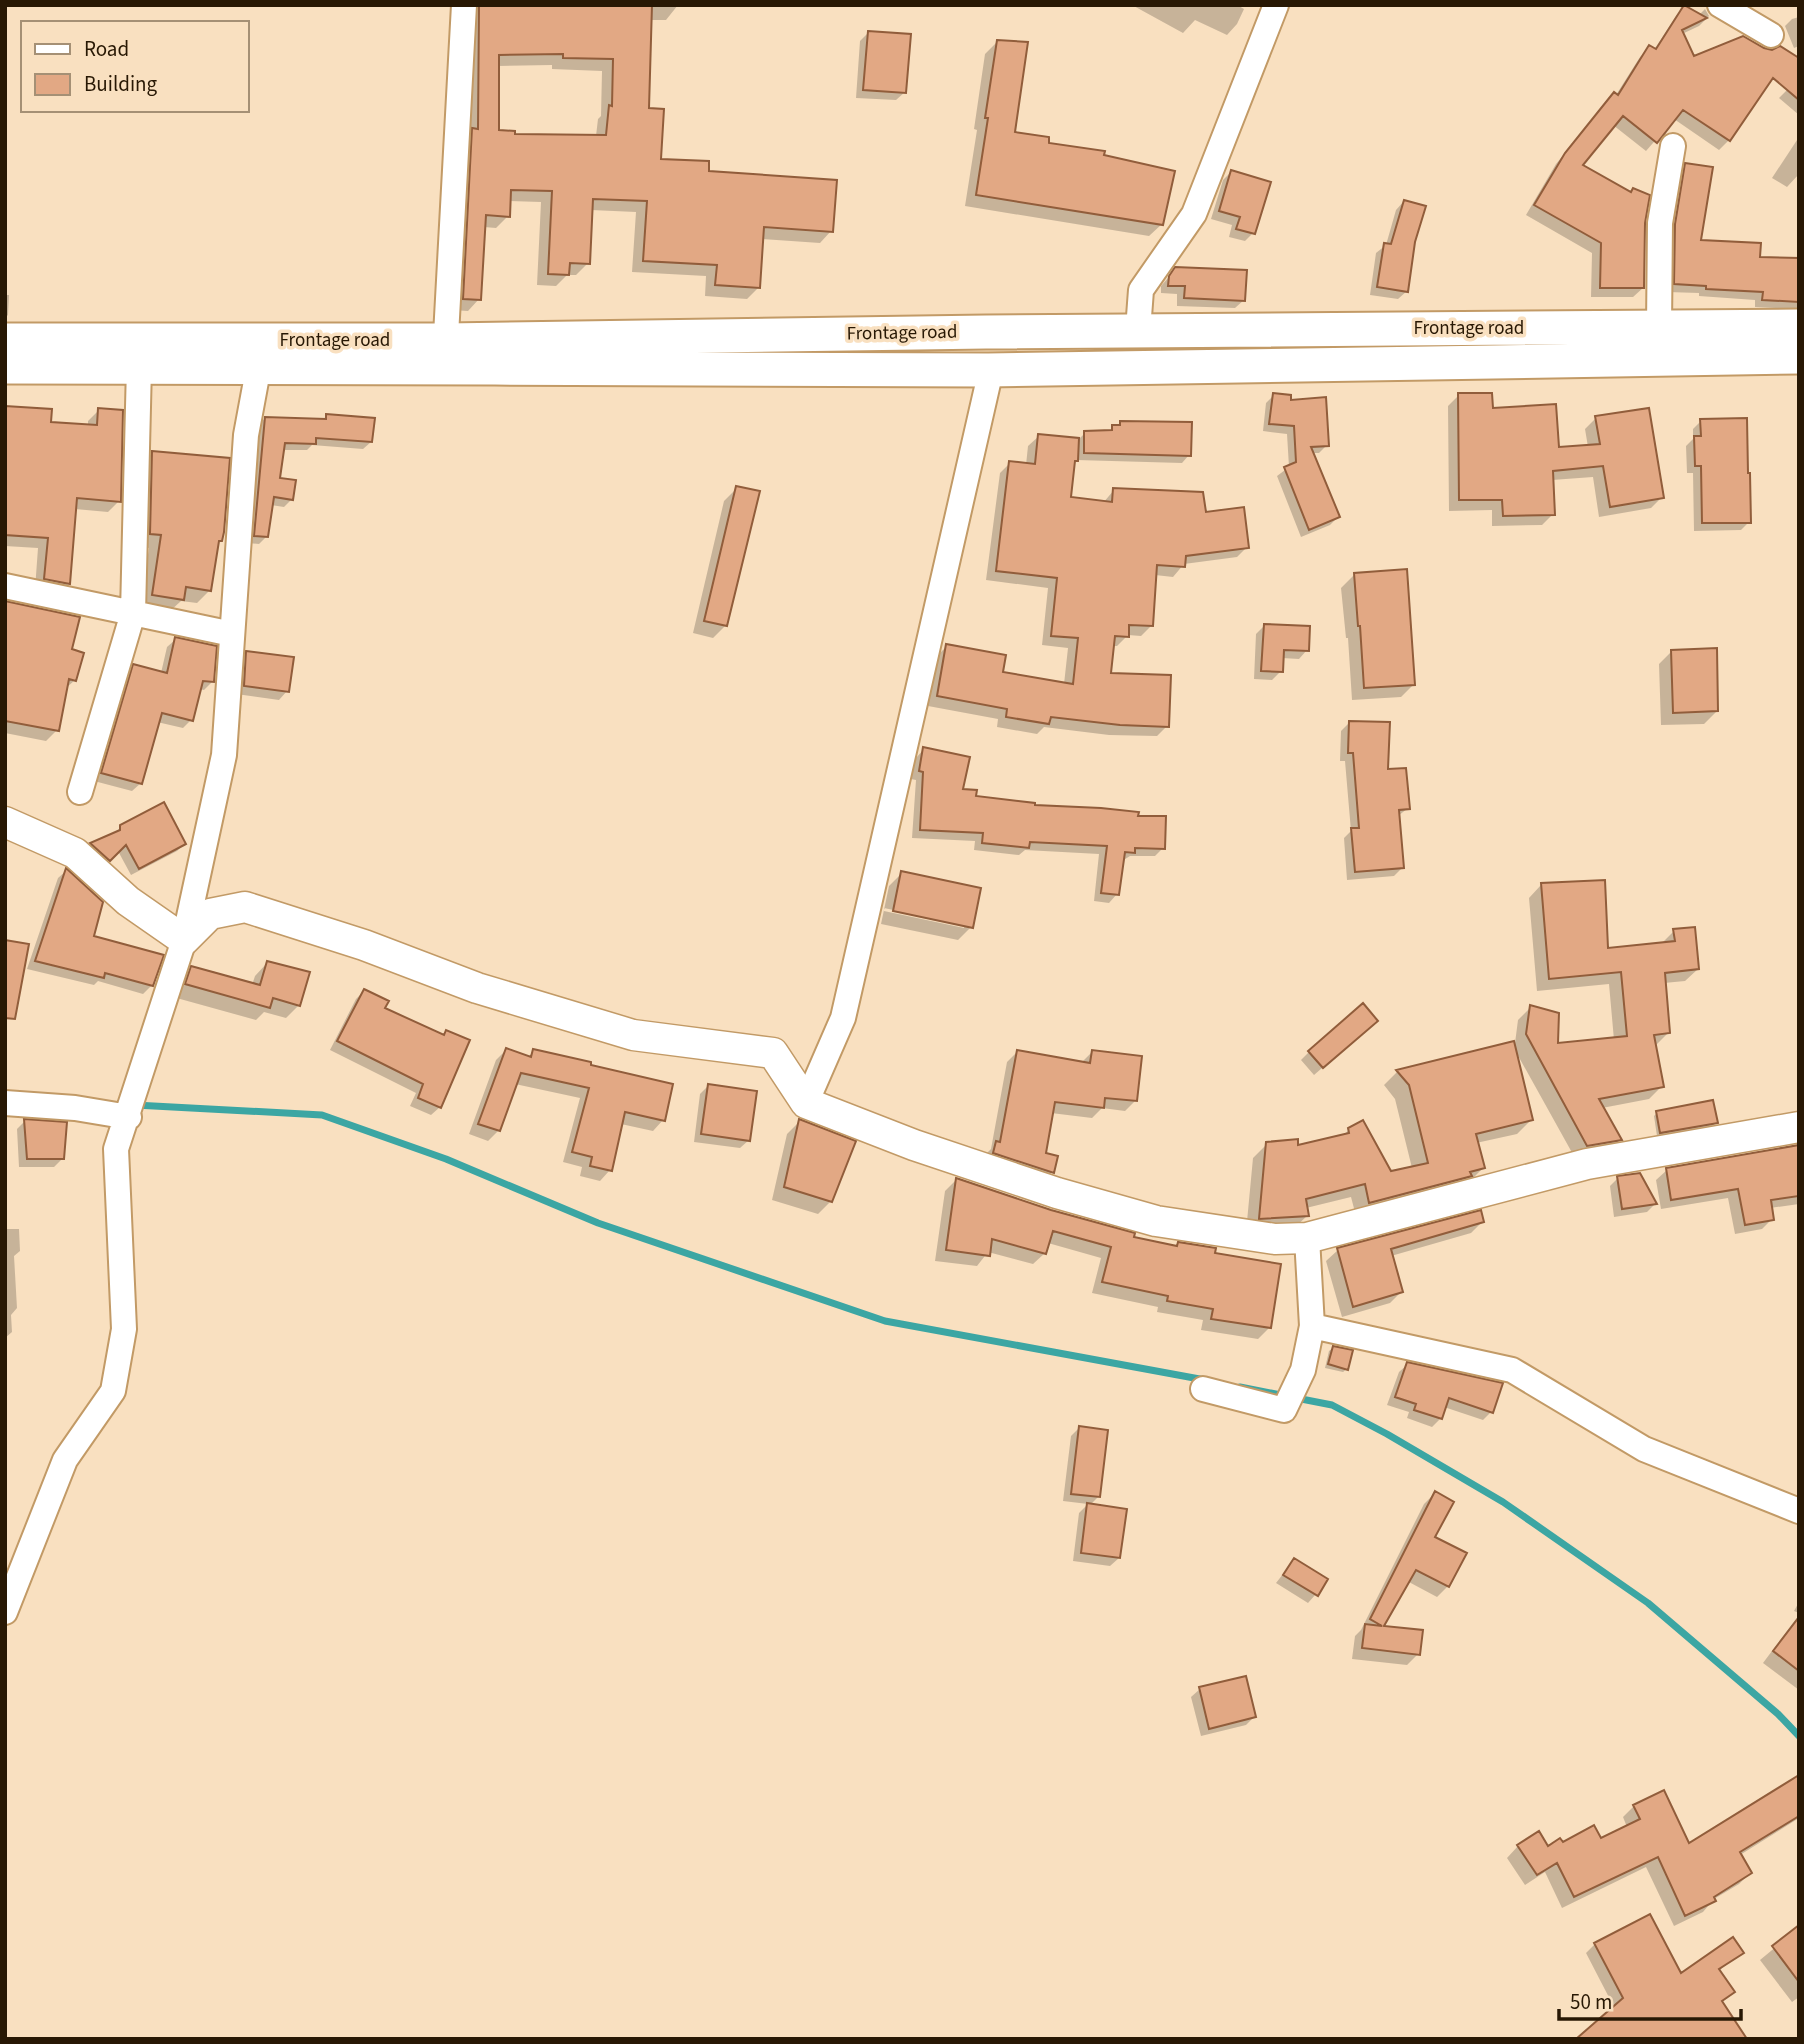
<svg xmlns="http://www.w3.org/2000/svg" width="1804" height="2044" font-family="'Source Sans 3',sans-serif">
<style>
.shadow{fill:#0003;fill-rule:evenodd}
.lines{fill:none;stroke-linecap:round;stroke-linejoin:round}
.stream{stroke:#3ca6a3;stroke-width:7}
.building{fill:#e2a884;stroke:#915d3b;stroke-width:2;fill-rule:evenodd}
.minor-casing{stroke:#c29a66;stroke-width:28}
.tertiary-casing{stroke:#c29a66;stroke-width:33}
.secondary-casing{stroke:#c29a66;stroke-width:37}
.minor{stroke:#fff;stroke-width:24}
.tertiary{stroke:#fff;stroke-width:30}
.secondary{stroke:#fff;stroke-width:33}
.labels{text-anchor:middle;dominant-baseline:central;stroke-width:7;stroke-linejoin:round;paint-order:stroke}
.street-label{font-size:19px;fill:#281804;stroke:#f9e0c0}
</style>
<rect width="100%" height="100%" fill="#f9e0c0"/>
<path class="shadow" d="M475,5H678L666,20H650L648,110L659,161L707,173L831,231L820,243L762,239L759,287L747,299L705,296L706,276L632,272L636,212L591,210L588,263L576,275H567L556,286L537,285L541,202L509,201L508,216L496,228L484,227L479,299L468,311L452,310ZM552,65V69L602,71L601,116L598,119L596,136L513,135L498,131V66Z
M1132,5H1237L1244,9L1237,24L1227,35L1195,20L1183,33Z
M1685,6L1699,15L1705,9L1709,16L1699,26L1682,34L1729,140L1719,150L1674,119L1646,151L1613,125L1580,166L1629,194L1633,190L1643,223V288L1633,297H1591L1592,253L1526,215L1556,164L1605,104L1616,95L1640,57L1650,47L1654,50L1676,16Z
M1799,17V46L1794,48L1785,26L1792,19Z
M868,33L905,92L896,100L856,98L860,41Z
M997,42L1013,133L1047,144L1102,157L1162,224L1149,236L965,206L977,130L974,129L985,54Z
M1799,87V115L1779,98L1786,91Z
M1799,137V174L1787,187L1772,178Z
M1686,165L1699,242L1759,258L1799,260V309L1755,307V300L1699,296V293L1667,292L1668,233L1678,173Z
M1231,172L1253,233L1245,241L1229,237L1232,225L1211,219L1223,180Z
M1404,201L1407,291L1398,299L1370,295L1376,253L1386,245L1396,210Z
M1176,269L1244,300L1235,308L1177,306V294L1161,293V286Z
M5,295H9L8,315L5,318Z
M1274,395L1289,402L1327,445L1319,453H1312L1338,517L1330,525L1301,537L1277,476L1289,467L1287,434L1263,431L1266,403Z
M1459,395L1491,410L1557,449L1588,447L1585,429L1596,418L1662,497L1651,508L1599,517L1593,477L1552,480L1553,514L1542,525L1492,526V510L1449,511L1448,406Z
M5,407L49,424L88,426V421L99,410L119,501L108,512L75,509L68,584L58,594L35,589L38,548L5,546Z
M327,416L371,442L363,449L312,445L307,450H282L278,479L292,499L284,507L271,505L266,537L259,544L247,543L258,426L265,418L322,420Z
M1701,421L1749,522L1741,530L1694,531L1693,473H1687L1686,446L1693,439V429Z
M1121,423L1189,455L1182,463L1076,460L1073,463L1069,499L1103,503L1114,490L1204,514L1247,547L1237,557L1184,564L1173,577L1155,575L1151,626L1141,636L1128,635L1117,646H1112L1109,674L1167,726L1157,736L1109,735L1044,727L1037,734L997,727L998,719L928,706L937,656L947,646L1001,673L1064,684L1068,648L1042,645L1048,588L986,580L1000,473L1010,463L1026,465L1028,446L1039,436L1078,440L1085,433L1108,432Z
M152,453L220,540L216,544L210,590L197,603L181,601L169,612L140,608L149,548L138,547L140,466Z
M737,488L726,625L713,638L693,633L724,501Z
M1354,575L1414,684L1401,697L1352,700L1348,638H1346L1341,588Z
M5,603L70,651L75,680L65,689L57,730L46,741L5,733Z
M1264,626L1307,650L1299,659L1282,658L1281,671L1272,680L1254,679L1256,634Z
M176,639L212,682L204,690L199,689L191,720L183,728L157,722L141,783L132,791L94,781L125,675L134,666L161,673L167,647Z
M1672,651L1717,711L1704,724L1661,725L1659,664Z
M247,653L287,691L279,700L236,694L238,661Z
M1349,723L1387,771L1408,808L1398,816L1402,868L1394,876L1347,880L1344,838L1351,831L1345,761H1340L1341,731Z
M924,749L961,791L975,798L1033,807L1163,848L1155,856H1130L1122,861L1117,894L1109,903L1094,901L1099,854L1025,850L1019,855L974,850L975,841L912,838L916,780L911,779L916,758Z
M121,827L184,844L177,851L131,875L118,851L101,867L84,852L91,845L113,835Z
M66,871L92,937L152,985L143,994L98,981L94,985L27,969L58,878Z
M902,873L971,927L958,940L881,924L889,886ZM884,908L964,925V928L884,911Z
M1541,885L1607,950L1662,943L1674,931L1698,969L1685,981L1664,983L1668,1033L1656,1045L1662,1086L1649,1099L1602,1108L1620,1140L1607,1152L1575,1158L1516,1052L1531,1120L1517,1134L1476,1143L1483,1168L1469,1182L1356,1216L1351,1197L1306,1208L1307,1216L1293,1229L1246,1232L1253,1158L1267,1144L1297,1147L1342,1136L1349,1130L1390,1173L1412,1168L1395,1099L1384,1085L1397,1072L1515,1043L1518,1020L1531,1007L1556,1045L1614,1040L1609,984L1537,991L1529,898Z
M267,963L299,1005L286,1018L264,1012L256,1020L173,997L179,981L192,968L252,985L255,976Z
M364,991L383,1008L440,1107L431,1115L410,1106L416,1093L330,1050L356,999Z
M1367,1029L1314,1075L1301,1060L1309,1052Z
M506,1050L527,1058L534,1051L589,1067L663,1120L653,1131L621,1124L610,1170L600,1181L580,1176L582,1167L563,1162L580,1098L515,1084L499,1130L488,1141L469,1134L496,1060Z
M1017,1052L1081,1063L1092,1052L1135,1101L1125,1111L1102,1108L1092,1118L1051,1113L1044,1154L1056,1157L1052,1172L1042,1183L984,1163L987,1153L991,1149L1007,1062Z
M708,1086L749,1140L740,1148L694,1142L700,1094Z
M1657,1113L1716,1123L1712,1126L1657,1136L1654,1116Z
M25,1121L63,1158L54,1167H19L17,1129Z
M800,1121L831,1201L818,1214L772,1200L787,1134Z
M1799,1147V1204L1770,1208L1772,1219L1762,1229L1735,1234L1728,1198L1661,1209L1656,1180L1667,1170Z
M5,1177L7,1229H19L20,1251L14,1256L17,1308L11,1315L12,1332L5,1338Z
M1618,1178L1655,1204L1647,1212L1614,1217L1610,1186Z
M956,1180L1132,1239L1174,1248L1178,1244L1269,1328L1258,1339L1201,1330L1203,1320L1157,1312L1158,1307L1092,1293L1101,1258L1048,1243L1045,1253L1033,1264L988,1252L977,1266L935,1261L945,1191Z
M1482,1222L1471,1233L1391,1256L1401,1292L1390,1303L1342,1317L1326,1261L1338,1250Z
M1333,1348L1347,1369L1343,1372L1325,1368L1329,1351Z
M1408,1364L1491,1412L1483,1420L1444,1407L1441,1418L1432,1427L1407,1418L1409,1412L1387,1405L1399,1372Z
M1079,1428L1099,1496L1090,1505L1119,1558L1110,1566L1073,1561L1079,1513L1088,1504L1063,1501L1071,1436Z
M1435,1493L1432,1537L1448,1586L1437,1597L1407,1581L1381,1627L1418,1654L1407,1665L1352,1659L1355,1636L1361,1630L1424,1504Z
M1294,1560L1316,1594L1308,1603L1276,1583Z
M1799,1602V1613L1794,1611Z
M1799,1615V1690L1763,1663Z
M1200,1689L1254,1717L1246,1725L1201,1736L1191,1697Z
M1799,1777V1818L1740,1855L1750,1873L1739,1884L1714,1899L1703,1912L1674,1926L1646,1867L1562,1908L1545,1872L1525,1885L1507,1858L1518,1846L1548,1848L1562,1844L1600,1841L1627,1827L1623,1817L1634,1806L1689,1845Z
M1799,1928V1997L1792,2002L1760,1960Z
M1595,1944L1680,1976L1741,1952L1719,1971L1733,1992L1721,2003L1615,2009L1586,1953Z"/>
<g class="lines">
<path class="stream" d="M135,1105L322,1115L446,1159L598,1223L885,1321L1205,1380
M1240,1387L1332,1405L1387,1434L1503,1502L1648,1603L1778,1714L1799,1736"/>
</g>
<path class="building" d="M479,5H652L649,108L664,109L661,159L709,161V171L837,180L833,232L764,227L760,288L715,285L717,265L643,261L647,201L593,199L590,264L570,263L569,275L548,274L552,191L511,190L510,217L486,215L481,300L463,299L472,128L478,129ZM563,54V58L613,59L612,106L609,105L606,135L515,134V131L499,130V55Z
M1684,5L1707,18L1682,30L1694,56L1743,36L1764,48L1772,50L1780,46L1799,58V100L1773,78L1730,141L1683,110L1657,143L1623,116L1583,165L1631,192L1633,188L1650,195L1645,223L1644,288H1600L1601,243L1534,205L1565,153L1614,92L1618,95L1649,45L1656,49Z
M868,31L911,34L906,93L863,90Z
M997,40L1028,42L1015,132L1049,137V143L1105,151L1104,155L1175,171L1163,225L976,195L988,118H985Z
M1685,163L1713,167L1701,240L1761,243L1760,257L1799,258V302L1762,300L1763,292L1706,289V286L1674,284L1675,224Z
M1231,170L1271,182L1255,234L1236,229L1240,217L1219,211Z
M1404,200L1426,206L1415,242L1408,292L1377,287L1384,243L1391,244Z
M1175,267L1247,270L1245,301L1184,298L1185,286H1168L1169,276Z
M1273,393L1291,395V400L1326,397L1329,446L1311,447L1340,517L1309,530L1284,467L1296,462L1294,426L1269,424Z
M1458,393H1492L1493,408L1556,404L1559,447L1600,444L1595,416L1649,408L1664,498L1610,507L1603,466L1553,471L1555,515L1503,516L1502,500H1459Z
M5,406L52,409L51,422L97,425L98,408L123,410L121,502L77,498L70,584L44,579L48,538L5,535Z
M326,414L375,418L372,442L316,438V444L285,443L280,478L296,480L293,500L274,497L268,537L254,536L265,417L326,419Z
M1747,418L1748,473H1750L1751,523H1702L1701,466H1695L1694,436H1701L1700,419Z
M1120,421L1192,422L1191,456L1084,453V431L1112,430V425H1120Z
M1038,434L1079,438L1078,461H1075L1071,497L1112,502L1113,488L1203,492L1206,512L1244,507L1249,548L1186,556L1185,567L1157,565L1153,626L1129,625V637L1115,636L1111,673L1171,675L1169,727L1120,725L1051,717L1049,724L1006,717L1007,709L937,696L946,644L1006,655L1003,672L1073,684L1078,638L1051,636L1057,578L996,571L1009,461L1035,464Z
M152,451L230,458L224,532L222,541H219L211,591L186,587L184,600L152,595L161,535L150,534Z
M736,486L760,491L727,626L704,621Z
M1407,569L1415,685L1364,688L1360,626H1358L1354,573Z
M5,601L80,617L72,649L84,653L76,681L69,679L59,731L5,721Z
M1264,624L1310,626L1309,651L1284,650L1283,672L1261,671Z
M175,637L217,646L214,682L203,681L193,721L162,713L142,784L101,773L133,664L167,673Z
M1717,648L1718,711L1673,713L1671,650Z
M246,651L294,657L289,692L244,686Z
M1349,721L1390,722L1388,769L1406,768L1410,809L1399,810L1404,868L1355,872L1351,828H1359L1353,753H1348Z
M923,747L970,757L963,789L977,790L976,796L1035,803V805L1101,808L1139,812L1138,816H1166L1165,849L1135,848V853L1125,852L1119,895L1101,893L1107,846L1030,842L1029,848L982,843L983,833L920,830L923,772L919,771Z
M164,802L186,844L139,869L126,845L110,861L90,843L120,830V825Z
M66,868L103,902L94,936L164,955L153,986L105,973L104,978L35,961Z
M901,871L981,888L973,928L893,911Z
M1605,880L1608,948L1675,941L1673,929L1695,927L1699,969L1665,973L1670,1033L1654,1035L1664,1087L1599,1099L1622,1140L1587,1146L1526,1034L1530,1005L1559,1013L1558,1043L1627,1036L1621,972L1549,979L1541,883Z
M5,940L29,944L15,1019L5,1018Z
M267,961L310,972L300,1006L273,998L270,1008L185,984L191,966L260,985Z
M364,989L389,1001L385,1008L444,1035L446,1030L470,1040L441,1108L418,1098L423,1084L337,1041Z
M1363,1003L1378,1021L1323,1068L1308,1051Z
M1514,1041L1533,1120L1476,1134L1485,1168L1470,1172L1472,1176L1369,1203L1365,1184L1306,1199L1309,1216L1259,1219L1266,1142L1298,1139V1145L1349,1133L1348,1128L1363,1120L1391,1171L1428,1163L1409,1085L1396,1070Z
M506,1048L531,1057L533,1049L591,1062V1065L673,1084L665,1121L625,1112L612,1171L590,1166L592,1157L572,1152L589,1088L521,1073L500,1131L478,1124Z
M1017,1050L1090,1063L1092,1050L1142,1056L1137,1101L1105,1098L1104,1108L1055,1102L1046,1153L1058,1156L1054,1173L993,1153L996,1141L1000,1142Z
M708,1084L757,1091L750,1141L701,1134Z
M1713,1100L1718,1123L1660,1133L1656,1111Z
M24,1119L67,1122L64,1159H27Z
M799,1119L856,1141L832,1202L784,1187Z
M1799,1145V1196L1771,1200L1774,1220L1745,1225L1738,1189L1671,1200L1666,1168Z
M1640,1173L1657,1204L1622,1209L1617,1176Z
M956,1178L1051,1210L1135,1233L1134,1237L1177,1246L1178,1242L1216,1248L1215,1253L1281,1264L1271,1328L1211,1319L1213,1309L1167,1301L1168,1296L1102,1282L1111,1247L1053,1231L1046,1254L992,1239L990,1256L946,1250Z
M1481,1210L1484,1222L1391,1249L1403,1292L1353,1307L1337,1248Z
M1333,1346L1353,1350L1348,1370L1328,1364Z
M1407,1362L1503,1383L1493,1413L1449,1398L1442,1419L1414,1410L1416,1404L1395,1397Z
M1079,1426L1108,1430L1100,1497L1071,1494Z
M1435,1491L1454,1502L1435,1537L1467,1553L1449,1587L1416,1570L1384,1626L1423,1630L1420,1655L1362,1648L1365,1624L1382,1626L1370,1619Z
M1087,1503L1127,1509L1120,1558L1081,1553Z
M1294,1558L1328,1579L1318,1596L1283,1575Z
M1799,1617V1671L1773,1651Z
M1246,1676L1256,1717L1209,1729L1199,1687Z
M1799,1775V1816L1740,1852L1752,1873L1714,1897L1716,1901L1685,1916L1658,1857L1574,1897L1557,1863L1537,1875L1517,1845L1539,1831L1548,1846L1560,1838L1563,1842L1594,1825L1601,1838L1640,1819L1633,1805L1664,1790L1689,1843Z
M1650,1914L1681,1973L1733,1937L1744,1953L1719,1969L1735,1992L1722,2001L1747,2039H1576L1623,1998L1594,1943Z
M1799,1925V1982L1772,1946Z"/>
<g class="lines">
<defs>
<path id="minor" d="M1720,5L1771,35
M1659,327L1660,223L1673,146
M1138,330L1141,290L1194,214L1276,5
M445,354L464,5
M5,586L232,634
M80,792L133,613L139,366
M5,1103L75,1108L129,1117
M806,1103L843,1018L991,370
M1307,1238L1312,1326L1512,1370L1644,1449L1799,1511
M1203,1389L1284,1410L1303,1370L1312,1326
M5,1612L65,1460L113,1391L124,1329L116,1149L184,940L224,755L246,435L259,365"/>
<path id="tertiary" d="M5,822L75,853L128,901L184,940L210,914L245,907L364,945L477,988L633,1035L773,1053L806,1103L914,1145L1057,1193L1156,1221L1275,1239L1307,1238L1587,1164L1799,1127"/>
<path id="secondary" d="M5,340H447L986,332L1799,326
M5,367C333,365 660,371 988,370C1258,368 1528,360 1799,357"/>
</defs>
<use href="#minor" class="minor-casing"/>
<use href="#tertiary" class="tertiary-casing"/>
<use href="#secondary" class="secondary-casing"/>
<use href="#minor" class="minor"/>
<use href="#tertiary" class="tertiary"/>
<use href="#secondary" class="secondary"/>
</g>
<g class="labels">
<g class="street-label">
<text x="1469" y="328">Frontage road</text>
<text transform="translate(902 333) rotate(-1)">Frontage road</text>
<text x="335" y="340">Frontage road</text>
</g>
</g>
<rect width="1804" height="2044" fill="none" stroke="#281804" stroke-width="14"/>
<rect x="21" y="21" width="228" height="91" fill="#f9e0c0" stroke="#a59075" stroke-width="2"/>
<rect x="35" y="44" width="35" height="10" fill="#ffffff" stroke="#a59075" stroke-width="2"/>
<text x="84" y="56" font-size="21" fill="#281804">Road</text>
<rect x="35" y="74" width="35" height="21" fill="#e2a884" stroke="#a59075" stroke-width="2"/>
<text x="84" y="91" font-size="21" fill="#281804">Building</text>
<path d="M1559 2009v10h182v-10" fill="none" stroke="#281804" stroke-width="3.5"/>
<text x="1570" y="2009" font-size="21" fill="#281804" stroke="#f9e0c0" stroke-width="5" paint-order="stroke">50 m</text>
</svg>
